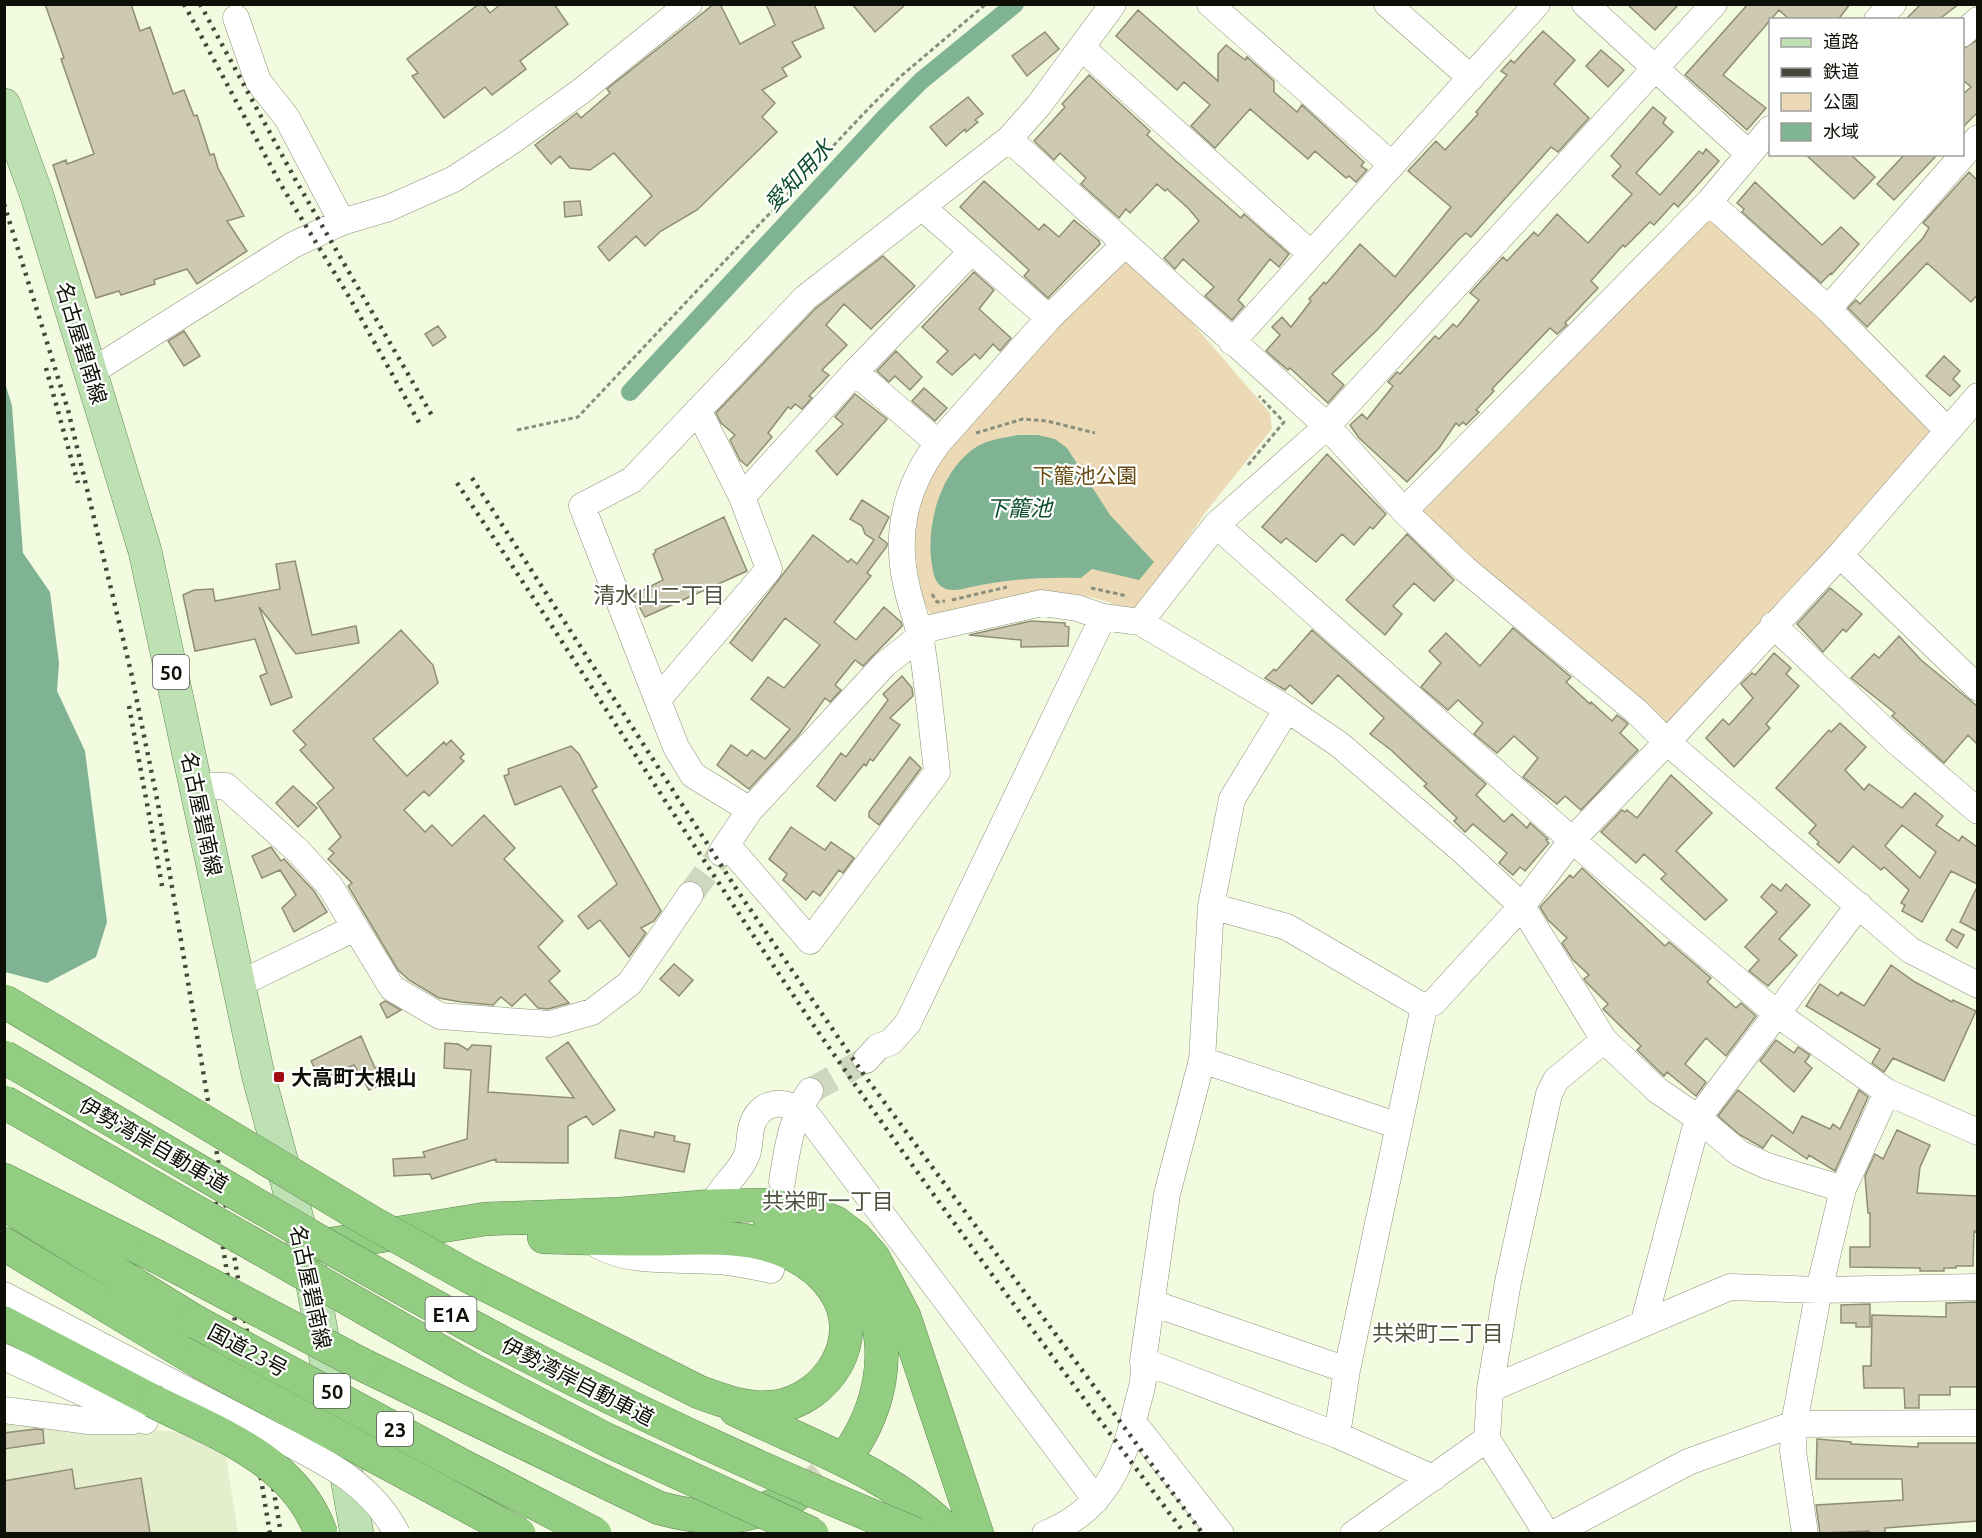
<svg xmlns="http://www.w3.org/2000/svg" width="1982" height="1538" font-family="Ubuntu,'Noto Sans JP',sans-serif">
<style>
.built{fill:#e4eecd}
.green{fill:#ecd9b6}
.water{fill:#7fb393}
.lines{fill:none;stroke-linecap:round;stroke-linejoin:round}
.canal{stroke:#7fb393;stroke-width:18}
.building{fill:#cdcab1;stroke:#908d75;stroke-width:1.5;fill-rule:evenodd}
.minor-tunnel{stroke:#d0d7bf;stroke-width:26;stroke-dasharray:26 13;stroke-linecap:butt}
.highway-tunnel{stroke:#d0d7bf;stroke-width:33;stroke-dasharray:33 16;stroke-linecap:butt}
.minor-casing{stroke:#8b917a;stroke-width:27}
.major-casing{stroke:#638b56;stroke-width:34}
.highway-casing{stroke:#638b56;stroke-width:34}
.path{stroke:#898f7c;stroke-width:3;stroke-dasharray:4.5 3;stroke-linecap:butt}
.minor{stroke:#fff;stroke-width:26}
.major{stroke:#bee1b3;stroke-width:33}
.highway{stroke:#92cd81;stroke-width:33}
.rail{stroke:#43483b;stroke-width:4.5;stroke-dasharray:3 6;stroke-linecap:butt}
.minor-bridge-casing{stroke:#8b917a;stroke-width:27;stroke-linecap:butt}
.highway-bridge-casing{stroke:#638b56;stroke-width:34;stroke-linecap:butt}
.minor-bridge{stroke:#fff;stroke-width:26}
.highway-bridge{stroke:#92cd81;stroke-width:33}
.poi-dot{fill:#a30b12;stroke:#fff;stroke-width:2}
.labels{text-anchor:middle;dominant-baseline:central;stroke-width:4.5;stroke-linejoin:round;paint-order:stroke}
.shield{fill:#fff;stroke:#565851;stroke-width:1.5}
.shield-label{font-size:20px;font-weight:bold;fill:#0d1007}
.street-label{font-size:21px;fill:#0d1007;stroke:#fff}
.park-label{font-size:21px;fill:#684d12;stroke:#fff}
.poi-label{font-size:21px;font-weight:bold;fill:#0d1007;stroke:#fff;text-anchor:start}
.water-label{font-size:22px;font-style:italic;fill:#0d4d2f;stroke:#fff}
.neighbourhood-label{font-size:22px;fill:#4e543e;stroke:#fff}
</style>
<rect width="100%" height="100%" fill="#f2fae0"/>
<path class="built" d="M5,1416L54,1423L180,1432L226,1457L238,1533L5,1534Z"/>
<path class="green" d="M1709,202L1947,430L1667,742L1404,511Z
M1133,254L1270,413L1272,429L1205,513L1152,591L1130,612C1069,578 996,597 933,617C925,609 922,595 920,583C909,535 918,492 945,451L1122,255Z"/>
<path class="water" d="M4,379L12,406L23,553L50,592L59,663L57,691L85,751L107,922L96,957L47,983L5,972Z
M1018,435H1038L1055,439L1067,448L1110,515L1154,562L1139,580L1092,569L1081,578C1039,577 1012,579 971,587C963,589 952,592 944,588C935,584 933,573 932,565C925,526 941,468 978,446C989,439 1005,438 1018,435Z"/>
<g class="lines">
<path class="canal" d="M630,392L885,117L921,81L1015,4"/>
</g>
<path class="building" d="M45,4H131L140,31L150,27L173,94L184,90L194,116L197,115L210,155L214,154L218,168L244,216L227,221L247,251L197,284L187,269L154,280L155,284L121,295L119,291L96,298L53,165L66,160L67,164L94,154L61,59L64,58Z
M479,4H483L490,13L501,4H554L568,24L520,61L526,69L492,95L485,87L444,118L412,76L418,73L407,59Z
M714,4H720L740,44L775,25L766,4H814L824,28L792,42L801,57L782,68L787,76L762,90L775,103L762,117L777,132L697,210L661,231L645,246L636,236L609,261L598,247L652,196L614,153L590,170L570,168L560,156L551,164L535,145L577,113L581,118L610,93L607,89Z
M852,4H906L875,32Z
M1627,4H1679L1655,30Z
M1748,4H1850L1838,20H1790L1779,10L1723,75L1766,108L1747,130L1685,75Z
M1921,4H1959L1938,20H1905Z
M1138,10L1218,81V54L1226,45L1245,60L1247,57L1274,81V92L1297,112L1302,105L1364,162L1361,166L1367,170L1356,182L1349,176L1346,178L1315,151L1308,159L1250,109L1215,148L1191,126L1210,105L1184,82L1177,90L1116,36Z
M1543,31L1575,60L1554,84L1589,118L1558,152L1551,147L1471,237L1466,233L1459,239L1378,329L1332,374L1344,385L1328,403L1290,368L1288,370L1266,351L1280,335L1272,327L1282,317L1291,327L1311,301L1309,299L1324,282L1326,284L1360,244L1395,277L1451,207L1408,171L1436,141L1445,150L1478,114L1476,112L1507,75L1501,71L1511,60L1514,63Z
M1045,32L1059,49L1027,76L1012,56Z
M1977,40V113L1962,128V95L1971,87L1962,79V49Z
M1601,50L1624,70L1608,87L1586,66Z
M1089,75L1150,131L1147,135L1169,155L1241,218L1244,214L1289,254L1279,267L1270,259L1238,300L1244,306L1232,320L1205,296L1214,287L1183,259L1175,269L1164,258L1199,221L1189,209L1167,189L1165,191L1157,184L1130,213L1126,209L1119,218L1081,184L1086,178L1060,153L1054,160L1034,141L1065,107L1062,104Z
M968,97L983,114L975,120L978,122L966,132L965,129L946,146L930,127Z
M1653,107L1666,118L1663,123L1673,132L1636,173L1660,195L1699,151L1703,154L1706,149L1719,161L1678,207L1674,203L1654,225L1650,222L1625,247L1623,245L1591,281L1598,288L1565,323L1567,325L1557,334L1550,328L1492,389L1494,391L1476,410L1479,412L1466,425L1463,422L1459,426L1456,423L1439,448L1407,482L1359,438L1350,425L1362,414L1367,419L1393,386L1388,382L1397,372L1400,374L1435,336L1439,339L1453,324L1457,327L1479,300L1470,293L1503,257L1507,261L1534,232L1538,236L1557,214L1588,243L1632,194L1612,176L1621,166L1611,156Z
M1805,154H1850L1875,177L1854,199Z
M1905,154H1938L1894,200L1877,184Z
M1969,172L1977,180V295L1971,302L1927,263L1867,327L1848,308L1856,300L1860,304L1923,238L1929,228L1923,223Z
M984,181L1039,230L1044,224L1059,237L1074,220L1099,241L1100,244L1048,298L1024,276L1029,270L960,207Z
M1755,182L1822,245L1841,227L1859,244L1832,274L1831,273L1821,283L1742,212L1744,209L1737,203Z
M580,201L582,215L565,217L564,202Z
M883,256L915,286L871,329L844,304L826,325L847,345L822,370L829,375L809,396L812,398L802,409L795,404L791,409L788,407L768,433L772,437L747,466L740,460L730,440L735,435L721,423L716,413L815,309Z
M974,272L994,290L979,309L1011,338L1000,351L993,344L980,359L975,354L952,375L937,362L948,351L922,327Z
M438,326L446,337L433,346L425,334Z
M184,331L200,356L184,366L168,341Z
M896,351L922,377L910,390L895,376L889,382L877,371Z
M1944,356L1960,371L1953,379L1960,386L1950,396L1926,376Z
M924,388L947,408L935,421L912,401Z
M855,394L887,419L837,475L816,451L843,424L835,417Z
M1327,454L1386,514L1373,529L1370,527L1354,545L1342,534L1316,562L1286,538L1281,543L1262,527Z
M862,500L889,517L879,537L887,543V546L867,573L871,576L834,622L856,640L884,607L901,622L902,626L863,666L855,660L835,685L841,690L830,702L825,698L798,736L749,789L717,765L731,745L747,756L752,750L765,759L790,729L751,699L768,677L784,688L820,645L785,618L752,661L730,643L813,535L848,562L851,559L857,564L874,540L865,534L862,526L850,519Z
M724,517L747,571L645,617L633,595L663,580L653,554L656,552L655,550Z
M1407,534L1454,580L1434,601L1414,583L1393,606L1402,614L1385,635L1346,600Z
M295,561L312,635L356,626L359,643L296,654L259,607L292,697L271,705L260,676L267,673L255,639L195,651L183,595L194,590L213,589L215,601L280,589L276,564Z
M1830,588L1862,614L1846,632L1843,629L1823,652L1797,624Z
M1031,621L1065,623V626L1069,627L1068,646L1021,647V640L969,635Z
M1513,628L1571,677L1566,682L1590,704L1591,702L1612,721L1617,715L1626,722L1628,724L1620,733L1638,750L1581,810L1565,796L1557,804L1523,777L1538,758L1514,736L1497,753L1474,734L1483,723L1458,700L1448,710L1421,687L1441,663L1429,651L1446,633L1480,666Z
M401,630L433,665L438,683L373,739L407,776L444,742L446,745L451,740L464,754L460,758L464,761L429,796L424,791L404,810L425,832L432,825L452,846L484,815L515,848L504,859L563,921L538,947L560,971L549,981L569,1003L548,1009L538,1008L525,994L512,1006L501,997L493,1005L461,1002L439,998L409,980L398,970L348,886L352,883L328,859L334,853L329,849L341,837L317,803L334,788L300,750L306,745L293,731Z
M1312,630L1486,784L1476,795L1504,822L1512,814L1527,828L1530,823L1548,839L1546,840L1549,843L1525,871L1520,867L1513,875L1499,863L1507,853L1473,824L1465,832L1454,821L1457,818L1424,786L1427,784L1391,750L1370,734L1384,718L1338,675L1312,704L1290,685L1285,690L1265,678L1274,669L1276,671Z
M1899,636L1921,660L1977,706V744L1968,735L1944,763L1892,716L1895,713L1851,678L1874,654L1879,658Z
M1774,653L1791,668L1786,674L1799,686L1766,724L1770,728L1734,767L1706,738L1723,719L1729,725L1753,698L1741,684L1752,673L1755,675Z
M902,676L912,688L913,696L890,718L900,725L873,761L870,759L866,766L864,764L835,801L817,786L841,753L846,757L888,700L883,694Z
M1840,723L1866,747L1845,770L1864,790L1869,784L1902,808L1915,793L1943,816L1936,825L1959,841L1962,836L1977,847V884L1951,871L1922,922L1902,911L1905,905L1901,903L1909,890L1884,867L1881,870L1853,846L1839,863L1817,844L1819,842L1809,833L1816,825L1776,788L1829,730L1831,732ZM1902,825L1936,852L1920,878L1885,846Z
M571,746L579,754L597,787L592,790L661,911L654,921L641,928L646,933L629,957L600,920L588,929L578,916L617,884L561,786L515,805L504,776L509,774L508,769Z
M910,757L921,768L879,825L869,817V812Z
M1671,775L1712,813L1676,851L1727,900L1705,920L1661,879L1666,874L1644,854L1636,863L1601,832L1622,810L1625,812L1627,810L1637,818Z
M293,786L317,808L298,827L276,803Z
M791,827L825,850L831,842L854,858L843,873L839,870L820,896L813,891L806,900L783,880L787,874L769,859Z
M271,847L281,861L284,859L314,891L327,912L294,932L282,908L296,895L280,870L262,878L252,856Z
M1582,868L1665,946L1669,942L1711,978L1707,982L1736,1008L1741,1003L1756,1016L1726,1056L1706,1038L1685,1064L1706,1082L1696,1096L1667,1072L1664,1076L1637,1050L1641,1046L1603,1009L1608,1004L1587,983L1584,979L1589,975L1573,960L1562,943L1567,938L1548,920L1540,907L1570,875L1573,878Z
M1772,884L1781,891L1786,884L1810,905L1779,939L1797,955L1768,986L1749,971L1759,960L1745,947L1777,912L1761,897Z
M1977,887V931L1960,922Z
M1952,929L1964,935L1957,948L1946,940Z
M674,964L693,980L679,996L660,979Z
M1891,965L1915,982L1952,1002L1953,1000L1976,1011L1944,1081L1893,1058L1884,1072L1872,1063L1880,1049L1806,1006L1820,984L1838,996L1841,992L1864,1006Z
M385,1001L401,1010L387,1018L380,1004Z
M361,1036L375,1068L378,1066L386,1082L369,1090L354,1065L321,1080L311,1061Z
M1776,1040L1794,1053L1798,1047L1810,1055L1805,1062L1812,1068L1794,1092L1760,1061Z
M568,1042L615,1110L593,1125L586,1116L568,1126V1163L496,1162V1159L432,1179L430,1174L394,1176L393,1159L425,1157L423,1152L467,1139L471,1070L444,1068L445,1043L458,1044L468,1050L472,1045L491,1046L488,1092L574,1098L546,1058Z
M1738,1090L1793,1133L1802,1116L1830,1129L1833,1124L1840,1129L1859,1090L1868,1097L1835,1171L1809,1155L1807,1159L1772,1135L1763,1148L1740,1135L1718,1116Z
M620,1130L654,1137L655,1132L675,1136L674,1141L690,1144L684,1172L615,1158Z
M1897,1130L1930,1145L1920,1167L1917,1193L1977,1196V1232L1974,1231L1973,1266H1956V1268H1944V1271H1920V1268L1850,1267V1247H1870V1213H1868L1865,1176L1875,1154L1883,1159Z
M1977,1302V1387H1950V1395H1919V1408H1905L1904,1388H1864L1863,1366H1871L1872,1315L1946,1317V1303Z
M1870,1304V1327H1856V1323H1841V1305Z
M36,1429L43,1430L44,1443L4,1449V1433Z
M1817,1439L1851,1442V1444L1918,1447V1443H1977V1521L1885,1528V1533H1869V1531L1820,1533L1816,1505L1903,1500L1902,1479H1816Z
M72,1469L75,1489L141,1478L150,1533H4V1481Z"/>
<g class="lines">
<path class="minor-tunnel" d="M690,895L721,853
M810,1091L866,1060"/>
<path class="highway-tunnel" d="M796,1495L816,1482L851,1450"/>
<defs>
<path id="minor" d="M1210,4L1392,165
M1387,4L1471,78
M1585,4L1748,153
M236,18L258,81L287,118L342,222
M1877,20L1893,4
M1962,34L1978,20
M1082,48L1311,254
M1009,139L1327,426L1404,511L1465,569L1636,711L1667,742L1910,950L1978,985
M1709,202L1828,309L1947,430
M923,208L1049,318
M1828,309L1978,138
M1232,342L1537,4
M91,372L293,245L342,222L389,208L454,179L512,141L580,92L689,4
M855,372L938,443
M742,497L855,372L972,251
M1404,511L1709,202L1770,129
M1216,525L1572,840L1776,1013L1887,1092L1978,1132
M1840,555L1978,688
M1140,622L1216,525L1327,426L1714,4
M1773,625L1897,742L1978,811
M659,698L769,569L742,497L698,410
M196,786H226L299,852L330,886L392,988L440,1016L550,1024L592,1012L630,983L690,895
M750,810L693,775L676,747L582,506L632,480L805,298L1009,139L1039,105L1113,4
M728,846L810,941L937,772C932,728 928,684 921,641C918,623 911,606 907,588C894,534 905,487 938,443L1049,318L1125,244
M721,853L750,810L884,665L931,628L1042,603L1077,608L1103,617L1140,622L1287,709L1340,745L1465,853L1522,906L1604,1040L1657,1090L1698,1118L1739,1153L1767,1166L1843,1189
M1211,906L1287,927L1424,1007
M239,984L355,928
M1424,1007L1434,1002L1522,906L1572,840L1667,742L1840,555L1978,396
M866,1060L878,1047L891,1042L908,1023L1103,617
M1202,1060L1399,1126
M782,1182C787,1149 791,1119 810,1091
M712,1206C720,1187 738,1175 746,1157C750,1149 749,1138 751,1129C758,1098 787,1098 808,1116L1096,1500
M599,1246C632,1264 678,1258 715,1261C734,1262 753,1266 771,1270L773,1260
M4,1295L175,1384
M1152,1303L1347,1370
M1644,1321L1698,1118L1859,905
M4,1357L145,1421
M1143,1361L1337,1435L1433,1478
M1490,1389L1730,1287L1819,1290L1978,1287
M4,1410L89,1421H133
M1133,1422L1221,1534
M1337,1435L1347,1370L1424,1007
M1045,1534C1102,1512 1123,1466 1136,1410C1140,1393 1146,1379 1143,1361L1167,1194L1202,1060L1211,906L1232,799L1287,709
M1353,1534L1487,1439
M1547,1534L1487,1439L1490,1389L1508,1282L1549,1094L1556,1080L1604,1040
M1553,1534L1688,1462L1794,1424L1978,1423
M1805,1534L1793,1451L1794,1424L1819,1290L1843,1189L1887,1092"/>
<path id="major" d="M4,105L37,196L145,551L258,1074L309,1263L357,1534"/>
<path id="highway" d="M4,1180L154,1255
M4,1204L196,1322
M770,1224C882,1248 911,1360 851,1450
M4,1244L200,1362
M307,1248L485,1219L621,1214L712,1206L764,1205L787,1208L812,1213L836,1223L856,1238L873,1257L904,1316L977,1534
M470,1277L699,1392C723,1401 748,1410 774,1407C828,1400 868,1337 833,1288C821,1271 802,1258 783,1250C741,1233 693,1239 648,1239C614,1239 579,1238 544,1237
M4,1323L153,1401
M361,1364L659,1508C711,1522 748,1521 796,1495
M736,1410C808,1445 894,1474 950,1534"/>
</defs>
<use href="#minor" class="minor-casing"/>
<use href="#major" class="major-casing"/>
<use href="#highway" class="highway-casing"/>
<path class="path" d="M517,430L578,417L868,109L901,76L986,4
M976,433L1023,419L1047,421L1095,433
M1248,465L1284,422L1259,396
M1091,588L1123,595L1127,598
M932,594L937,602L945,601
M952,600L1007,587"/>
<use href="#minor" class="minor"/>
<use href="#major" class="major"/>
<use href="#highway" class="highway"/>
<path class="rail" d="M184,4L281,185L348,295L421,426
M200,4L295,179L434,419
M4,204L68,410L131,672L158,804L281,1534
M46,368L78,483
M472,478L739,893L862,1072L1203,1534
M457,483C577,661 690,843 810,1020C930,1194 1058,1364 1185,1534
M129,706L163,891
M214,1193L270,1534"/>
<defs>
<path id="minor-bridge" d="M175,1384C206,1400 238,1417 269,1433C319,1459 371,1481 397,1534"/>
<path id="highway-bridge" d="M4,1001L371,1222L470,1277
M4,1057C160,1147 313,1241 471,1326C616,1404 764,1472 916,1534
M4,1102L471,1369L607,1440L812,1534
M154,1255L361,1364
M196,1322L461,1465L595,1534
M200,1362L519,1534
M153,1401C216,1433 296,1460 321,1534"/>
</defs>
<use href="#minor-bridge" class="minor-bridge-casing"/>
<use href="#highway-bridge" class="highway-bridge-casing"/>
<use href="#minor-bridge" class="minor-bridge"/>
<use href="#highway-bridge" class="highway-bridge"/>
</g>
<rect class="poi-dot" x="273" y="1071" width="12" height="12" rx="3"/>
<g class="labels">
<g class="shield">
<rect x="153" y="655" width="36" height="34" rx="4.5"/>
<rect x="425.5" y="1297" width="51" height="34" rx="4.5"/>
<rect x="314" y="1374" width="36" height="34" rx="4.5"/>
<rect x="377" y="1412" width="36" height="34" rx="4.5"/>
</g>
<g class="shield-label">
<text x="171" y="672">50</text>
<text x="451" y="1314">E1A</text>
<text x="332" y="1391">50</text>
<text x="395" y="1429">23</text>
</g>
<g class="street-label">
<text transform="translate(82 343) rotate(73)">名古屋碧南線</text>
<text transform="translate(202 814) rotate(78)">名古屋碧南線</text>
<text transform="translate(154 1144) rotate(30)">伊勢湾岸自動車道</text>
<text transform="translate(311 1287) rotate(78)">名古屋碧南線</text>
<text transform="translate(248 1350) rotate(28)">国道23号</text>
<text transform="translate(578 1381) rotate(27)">伊勢湾岸自動車道</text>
</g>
<g class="park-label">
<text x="1085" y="475">下籠池公園</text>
</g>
<g class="poi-label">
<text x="291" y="1077">大高町大根山</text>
</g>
<g class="water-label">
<text transform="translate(798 175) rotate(-47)">愛知用水</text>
<text x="1019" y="507">下籠池</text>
</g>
<g class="neighbourhood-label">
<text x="659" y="594">清水山二丁目</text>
<text x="828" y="1200">共栄町一丁目</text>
<text x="1438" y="1332">共栄町二丁目</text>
</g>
</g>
<rect width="1982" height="1538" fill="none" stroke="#0d1007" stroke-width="12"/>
<rect x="1769" y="18" width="195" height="138" fill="#ffffff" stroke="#9e9f9c" stroke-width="1.5"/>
<rect x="1781" y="38" width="30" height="9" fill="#bee1b3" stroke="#9e9f9c" stroke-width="1.5"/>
<text x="1823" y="48" font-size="18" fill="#0d1007">道路</text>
<rect x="1781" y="68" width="30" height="9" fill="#43483b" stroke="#9e9f9c" stroke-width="1.5"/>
<text x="1823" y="78" font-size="18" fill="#0d1007">鉄道</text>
<rect x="1781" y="93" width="30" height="18" fill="#ecd9b6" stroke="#9e9f9c" stroke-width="1.5"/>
<text x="1823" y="108" font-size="18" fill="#0d1007">公園</text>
<rect x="1781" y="123" width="30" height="18" fill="#7fb393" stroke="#9e9f9c" stroke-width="1.5"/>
<text x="1823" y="138" font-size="18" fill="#0d1007">水域</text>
</svg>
